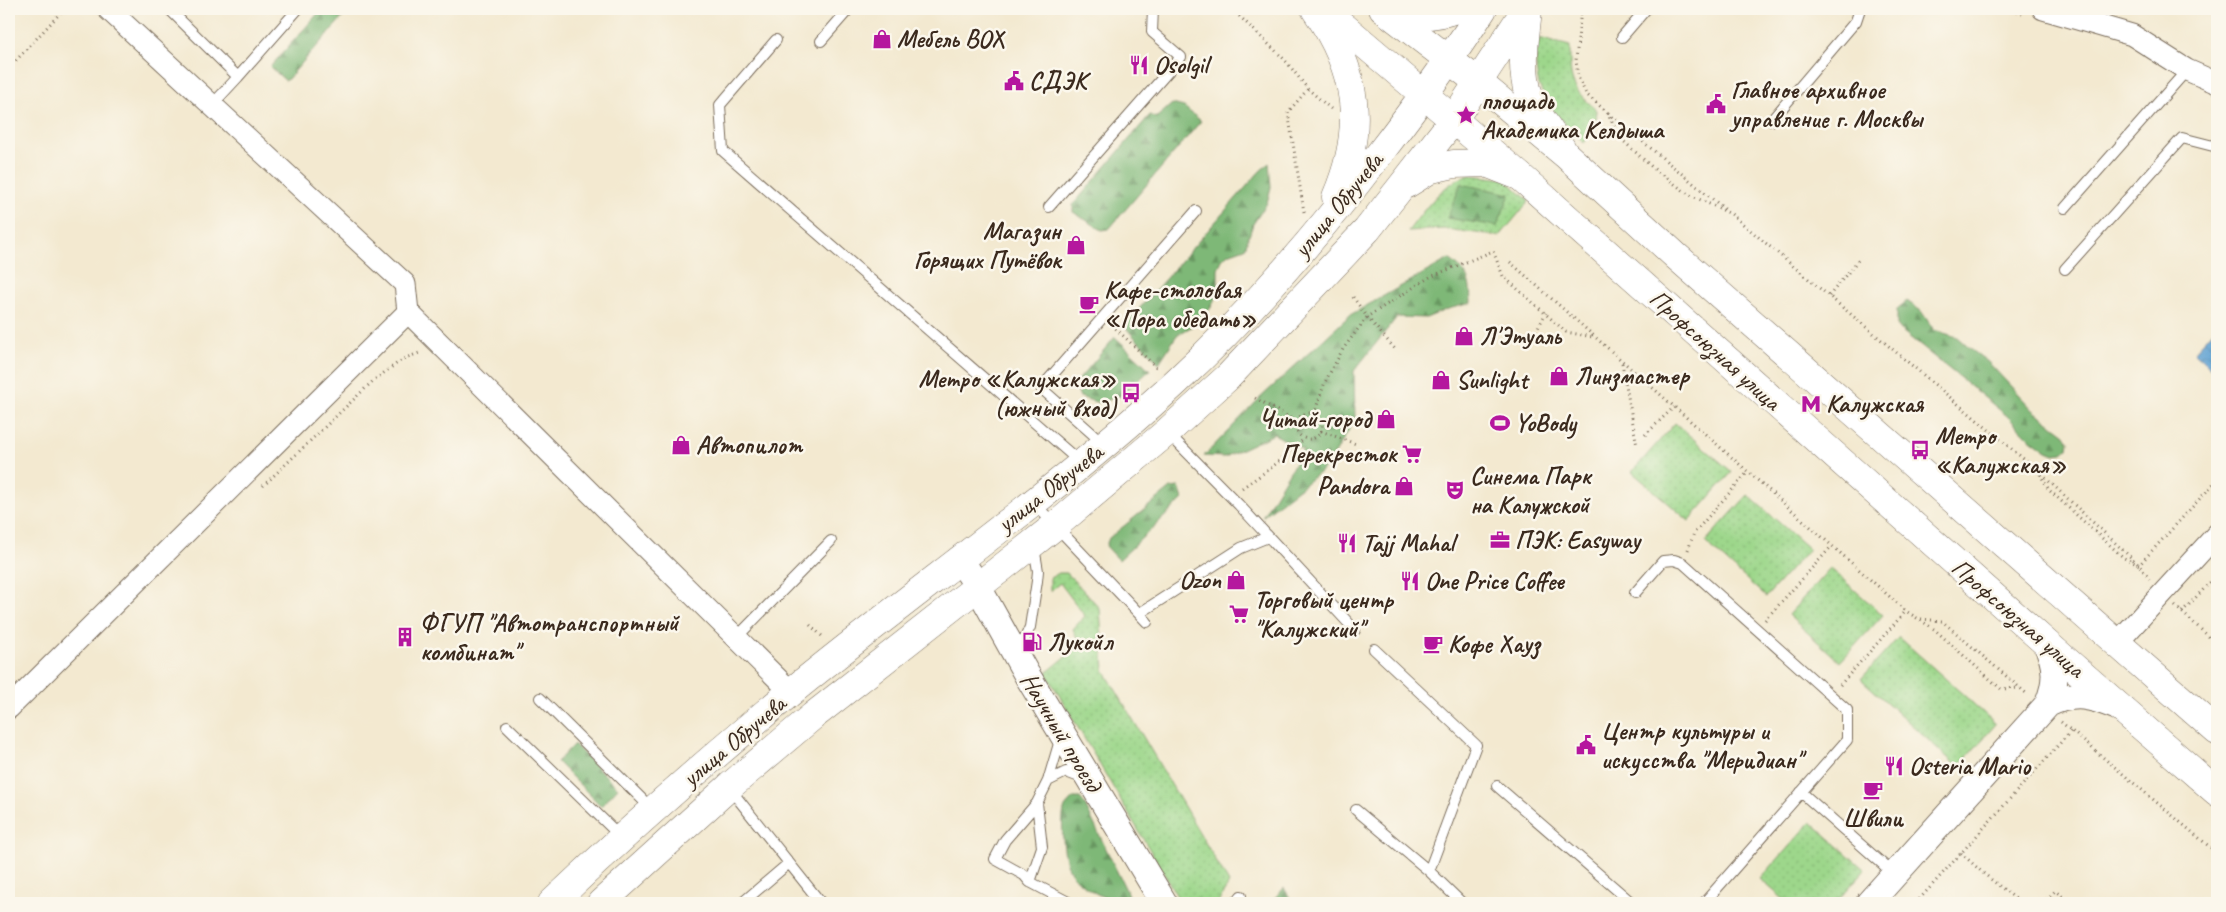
<svg xmlns="http://www.w3.org/2000/svg" width="2226" height="912" font-family="Caveat,sans-serif">
<style>
.grass{fill:url(#grass-dots);stroke:#6c8054}
.forest{fill:url(#forest-firs);stroke:#5c714a}
.water{fill:url(#water-waves);stroke:#4d6678}
.lines{fill:none;stroke-linecap:round;stroke-linejoin:round}
.service-casing{stroke:#7b6d5c;stroke-width:12}
.minor-casing{stroke:#7b6d5c;stroke-width:23}
.tertiary-casing{stroke:#7b6d5c;stroke-width:28}
.secondary-casing{stroke:#7b6d5c;stroke-width:29}
.primary-casing{stroke:#7b6d5c;stroke-width:29}
.path{stroke:#7b6d5c;stroke-width:3;stroke-dasharray:1 4;stroke-linecap:butt}
.service{stroke:#fff;stroke-width:10}
.minor{stroke:#fff;stroke-width:21}
.tertiary{stroke:#fff;stroke-width:26}
.secondary{stroke:#fff;stroke-width:28}
.primary{stroke:#fff;stroke-width:28}
.labels{text-anchor:middle;dominant-baseline:central;stroke-width:5;stroke-linejoin:round;paint-order:stroke}
.poi-label{font-size:25px;font-weight:bold;fill:#3b2a1e;stroke:#fbf7ec;text-anchor:start}
.street-label{font-size:25px;fill:#3b2a1e;stroke:#fbf7ec}
</style>
<defs>
<pattern id="grass-dots" width="8" height="8" patternUnits="userSpaceOnUse" patternTransform="scale(1.25)"><rect width="8" height="8" fill="#9dd78b"/><path d="M2 2h.1M6 6h.1" fill="none" stroke="#88b978" stroke-width="1.8" stroke-linecap="round"/></pattern>
<pattern id="forest-firs" width="22" height="20" patternUnits="userSpaceOnUse" patternTransform="scale(1.25)"><rect width="22" height="20" fill="#7eb877"/><path d="M5 1l3.5 6h-7zM16 11l3.5 6h-7z" fill="#689661"/></pattern>
<pattern id="water-waves" width="16" height="10" patternUnits="userSpaceOnUse" patternTransform="scale(1.25)"><rect width="16" height="10" fill="#5fa1d2"/><path d="M0 5q4-4 8 0t8 0" fill="none" stroke="#5083aa"/></pattern>
</defs>
<rect width="100%" height="100%" fill="#fbf7ec"/>
<filter id="ink" filterUnits="userSpaceOnUse"><feTurbulence type="fractalNoise" baseFrequency=".02" numOctaves="2"/><feDisplacementMap in="SourceGraphic" scale="10" xChannelSelector="R" yChannelSelector="G"/><feConvolveMatrix kernelMatrix="1 2 1 2 8 2 1 2 1" color-interpolation-filters="sRGB"/></filter>
<filter id="wash" filterUnits="userSpaceOnUse"><feTurbulence type="fractalNoise" baseFrequency=".0096" numOctaves="4" result="noise"/><feDisplacementMap in="SourceGraphic" scale="20" xChannelSelector="R" yChannelSelector="G"/><feGaussianBlur stdDeviation="1.12" result="paint"/><feColorMatrix in="noise" values="0 0 0 0 0 0 0 0 0 0 0 0 0 0 0 0 0 1.4 0 .05"/><feComposite in="paint" operator="in"/></filter>
<g filter="url(#wash)">
<rect width="100%" height="100%" fill="#f3e9d0"/>
<path class="grass" d="M1539,38L1570,46C1570,80 1569,87 1597,110L1595,130L1584,143C1550,109 1528,91 1539,38Z
M1470,175L1505,179L1529,201L1500,236L1444,229L1408,231C1425,210 1442,182 1470,175Z
M1675,423L1732,472L1689,521L1632,472Z
M1748,495L1809,549L1766,597L1705,542Z
M1830,568L1883,615L1840,662L1788,615Z
M1059,573H1067L1100,608L1104,670L1229,883L1218,903H1181L1046,673L1080,645L1073,629L1085,616L1060,583L1050,591V578Z
M1899,637L1996,724L1958,767L1861,679Z
M1811,822L1865,870L1835,903H1788L1760,879Z"/>
<path class="forest" d="M322,9H350L286,81L270,67Z
M1172,104L1184,107L1201,121L1109,229L1102,230L1073,212V205L1143,123L1150,115L1156,118Z
M1269,163L1271,187L1267,203L1253,224L1245,248L1228,254L1222,260L1218,268V294L1210,309L1191,327L1177,335L1159,363L1124,326L1260,171Z
M1461,184L1510,194L1497,226L1447,218Z
M1449,259C1469,273 1470,280 1471,303L1448,309L1426,318L1397,317L1354,371L1355,419L1336,452L1320,472L1262,517L1303,450L1274,434L1225,457L1204,456L1260,398L1350,315Z
M1907,301L1921,311L1934,330L1957,337L1969,348L1988,362L2033,410L2065,434L2069,441L2068,448L2062,453L2054,454L2047,451L2028,437L2006,415L1902,331L1897,325V309Z
M1115,337L1150,370L1121,396L1099,403L1080,397L1075,384Z
M1179,487L1183,499L1119,560L1106,546L1109,538L1171,488Z
M574,744L618,788L601,806L557,762Z
M1073,798H1080L1084,803L1126,890L1129,899L1124,903C1106,901 1078,886 1069,869C1063,857 1060,819 1065,807C1067,804 1071,800 1073,798Z
M1284,888L1293,903H1270Z"/>
<path class="water" d="M2217,327V373L2194,352Z"/>
</g>
<g filter="url(#ink)">
<g class="lines">
<defs>
<path id="service" d="M169,9L238,77L298,9
M1622,37L1646,9
M776,40L720,105L723,151L1081,463
M821,41L849,9
M212,105L238,77
M1771,121L1856,21L1860,9
M1049,207L1181,57L1152,32L1153,9
M2065,208L2187,70
M2065,269L2182,138L2217,147
M1168,433L1239,505L1355,630
M1104,444L1041,388L1196,211
M1034,503L1147,622
M1635,593L1663,561L1674,560L1683,563L1847,710V740L1704,903
M1140,613L1241,548L1268,537
M736,638L831,541
M1374,649L1476,745L1429,871
M1018,654L1030,627L1037,581L1038,571L1034,547
M540,698L653,810
M507,726L621,837
M1061,737L1048,781L1037,803L1042,847L1030,882L1070,903
M1048,781L1066,772L1082,778
M1497,786L1632,903
M730,789L821,903
M1801,792L1894,874
M1356,810L1429,871L1462,903
M1030,882L1024,875L995,859L1005,840L1037,803
M742,903L789,863
M1236,903L1241,896"/>
<path id="minor" d="M108,9L405,284L408,312L791,692
M2043,9L2132,35L2187,70L2217,83
M2117,643L2217,534
M9,708L408,312"/>
<path id="tertiary" d="M960,559L978,587L1027,675L1164,903
M2048,704C2075,691 2091,696 2118,707
M1869,903L2048,704C2057,682 2057,665 2046,643"/>
<path id="secondary" d="M1315,9C1358,71 1366,127 1336,197
M1386,9C1410,17 1433,18 1456,9
M1528,10C1525,37 1520,69 1529,96C1534,111 1553,135 1562,149
M1407,184L1431,169L1454,164L1486,163L1519,176
M552,903C629,830 709,759 791,692C919,587 1056,493 1177,381C1251,313 1316,237 1377,157C1414,109 1450,60 1483,9
M601,903L729,787L813,716L1055,526L1167,432L1228,377L1367,230L1401,187L1454,119L1526,9"/>
<path id="primary" d="M1323,9L1521,177L2046,643L2217,792
M1383,9L1478,82L1566,155L1676,256L2217,731"/>
</defs>
<use href="#service" class="service-casing"/>
<use href="#minor" class="minor-casing"/>
<use href="#tertiary" class="tertiary-casing"/>
<use href="#secondary" class="secondary-casing"/>
<use href="#primary" class="primary-casing"/>
<path class="path" d="M1232,9L1284,59L1308,89L1331,109
M1581,9L1576,60L1578,77L1586,94L1608,113L1620,138L1653,168L1688,194L1731,214L2038,471L2139,565L2150,580
M2007,9L2026,14
M9,68L64,9
M1608,113L1727,211
M1304,212L1288,112L1308,89
M1510,262L1906,611L1934,629L2001,689L2020,688
M1829,296L1859,259
M1353,297L1367,317L1395,349
M1112,325L1158,369
M1536,331L1546,313
M1622,363L1637,446
M1255,398L1296,421
M1296 426a13 13 0 1 1 26 0a13 13 0 1 1-26 0Z
M1314,414L1325,382L1343,349L1367,317L1430,277L1493,251L1503,276L1566,332L1593,337
M1321,431L1356,444
M1645,435L1674,407
M2040,474L2049,490L2124,558L2139,565L2217,480
M263,486L374,380L403,359L422,352
M1242,488L1271,468L1304,439
M1688,550L1694,533L1748,472
M2175,606L2217,644
M2182,612L2217,575
M1921,619L1942,621L2027,694
M1765,620L1832,546
M810,625L824,638
M1840,685L1906,611
M2061,722L2217,853
M1961,853L1983,873L2021,903
M1916,903L2072,730
M2043,903L2055,891L2063,897"/>
<use href="#service" class="service"/>
<use href="#minor" class="minor"/>
<use href="#tertiary" class="tertiary"/>
<use href="#secondary" class="secondary"/>
<use href="#primary" class="primary"/>
</g>
</g>
<defs>
<symbol id="shop-bare" viewBox="-9 -9 18 18"><path d="M-5-2.5h2.3a2.7 3.5 0 0 1 5.4 0H5L5.5 6h-11ZM-1.5-2.5h3a1.5 2.3 0 0 0-3 0Z" fill="#b5179e" stroke="#fbf7ec" stroke-width="2.5" paint-order="stroke"/></symbol>
<symbol id="restaurant-bare" viewBox="-9 -9 18 18"><path d="M-5-6h1v4h1v-4h1v4h1v-4h1v5L-1.5 .5V6h-2V.5L-5-1ZM5-6V6H3V1.5H1.5Q1.5-4 5-6Z" fill="#b5179e" stroke="#fbf7ec" stroke-width="2.5" paint-order="stroke"/></symbol>
<symbol id="civic-bare" viewBox="-9 -9 18 18"><path d="M-.6-6.5H3V-4.5H.6V-3L4-1V1h2V6H-6V1h2V-1L-.6-3ZM-1.2 2.5V6h2.4V2.5Z" fill="#b5179e" stroke="#fbf7ec" stroke-width="2.5" paint-order="stroke"/></symbol>
<symbol id="sight-bare" viewBox="-9 -9 18 18"><path d="M0-6L1.8-2.2L6-1.7L2.9 1.2L3.7 5.4L0 3.3L-3.7 5.4L-2.9 1.2L-6-1.7L-1.8-2.2Z" fill="#b5179e" stroke="#fbf7ec" stroke-width="2.5" paint-order="stroke"/></symbol>
<symbol id="cafe-bare" viewBox="-9 -9 18 18"><path d="M-5.5-4.5H6V0H3Q3 3.5 0 3.5H-2.5Q-5.5 3.5-5.5 0ZM3-3.2v2h1.7v-2ZM-6 4.5H4V6H-6Z" fill="#b5179e" stroke="#fbf7ec" stroke-width="2.5" paint-order="stroke"/></symbol>
<symbol id="bus-bare" viewBox="-9 -9 18 18"><path d="M-5-6H5V4H4V6H2V4H-2V6H-4V4H-5ZM-3.5-4V0h7V-4ZM-3.5 1.2v1.5H-2V1.2ZM2 1.2v1.5H3.5V1.2Z" fill="#b5179e" stroke="#fbf7ec" stroke-width="2.5" paint-order="stroke"/></symbol>
<symbol id="metro-bare" viewBox="-9 -9 18 18"><path d="M-5.5 5V-5H-3L0 0L3-5H5.5V5H3V-.5L0 4L-3-.5V5Z" fill="#b5179e" stroke="#fbf7ec" stroke-width="2.5" paint-order="stroke"/></symbol>
<symbol id="stadium-bare" viewBox="-9 -9 18 18"><path d="M0-5a6.5 5 0 1 0 0 10a6.5 5 0 1 0 0-10ZM-3.5-1.8h7v3.6h-7Z" fill="#b5179e" stroke="#fbf7ec" stroke-width="2.5" paint-order="stroke"/></symbol>
<symbol id="supermarket-bare" viewBox="-9 -9 18 18"><path d="M-6-5.5h2.5l.6 2H6L4.5 2H-2.5L-4.4-4H-6ZM-1.5 3.2a1.3 1.3 0 1 0 .1 0ZM3 3.2a1.3 1.3 0 1 0 .1 0Z" fill="#b5179e" stroke="#fbf7ec" stroke-width="2.5" paint-order="stroke"/></symbol>
<symbol id="theatre-bare" viewBox="-9 -9 18 18"><path d="M-5-5.5Q0-4 5-5.5V0Q5 5 0 6Q-5 5-5 0ZM-3.3-2.5H-1v1.5H-3.3ZM1-2.5H3.3v1.5H1ZM-2.8 1Q0 5.5 2.8 1Z" fill="#b5179e" stroke="#fbf7ec" stroke-width="2.5" paint-order="stroke"/></symbol>
<symbol id="office-bare" viewBox="-9 -9 18 18"><path d="M-6-3h4V-5.5h4V-3h4V5H-6ZM-1-4.5V-3h2v-1.5ZM-6 0V1H6V0Z" fill="#b5179e" stroke="#fbf7ec" stroke-width="2.5" paint-order="stroke"/></symbol>
<symbol id="building-bare" viewBox="-9 -9 18 18"><path d="M-4-6H4V6H1V3H-1V6H-4ZM-2.5-4.3h1.7v1.8h-1.7ZM.8-4.3h1.7v1.8H.8ZM-2.5-1h1.7V.8h-1.7ZM.8-1h1.7V.8H.8Z" fill="#b5179e" stroke="#fbf7ec" stroke-width="2.5" paint-order="stroke"/></symbol>
<symbol id="fuel-bare" viewBox="-9 -9 18 18"><path d="M-5.5-6h7V0h2V4h1.3V-2.5L3-4.5l.8-.8L6-3V5H2.5V1h-1V6h-7ZM-4.2-4.7v3.2H.2V-4.7Z" fill="#b5179e" stroke="#fbf7ec" stroke-width="2.5" paint-order="stroke"/></symbol>
</defs>
<g fill-rule="evenodd">
<use href="#shop-bare" x="868" y="25" width="28" height="28"/>
<use href="#restaurant-bare" x="1125" y="51" width="28" height="28"/>
<use href="#civic-bare" x="1000" y="67" width="28" height="28"/>
<use href="#civic-bare" x="1702" y="90" width="28" height="28"/>
<use href="#sight-bare" x="1452" y="101" width="28" height="28"/>
<use href="#shop-bare" x="1062" y="231" width="28" height="28"/>
<use href="#cafe-bare" x="1075" y="290" width="28" height="28"/>
<use href="#shop-bare" x="1450" y="322" width="28" height="28"/>
<use href="#shop-bare" x="1545" y="362" width="28" height="28"/>
<use href="#shop-bare" x="1427" y="366" width="28" height="28"/>
<use href="#bus-bare" x="1117" y="379" width="28" height="28"/>
<use href="#metro-bare" x="1797" y="390" width="28" height="28"/>
<use href="#shop-bare" x="1372" y="405" width="28" height="28"/>
<use href="#stadium-bare" x="1486" y="409" width="28" height="28"/>
<use href="#shop-bare" x="667" y="431" width="28" height="28"/>
<use href="#bus-bare" x="1906" y="436" width="28" height="28"/>
<use href="#supermarket-bare" x="1398" y="440" width="28" height="28"/>
<use href="#shop-bare" x="1390" y="472" width="28" height="28"/>
<use href="#theatre-bare" x="1441" y="476" width="28" height="28"/>
<use href="#office-bare" x="1486" y="526" width="28" height="28"/>
<use href="#restaurant-bare" x="1333" y="529" width="28" height="28"/>
<use href="#shop-bare" x="1222" y="566" width="28" height="28"/>
<use href="#restaurant-bare" x="1396" y="567" width="28" height="28"/>
<use href="#supermarket-bare" x="1225" y="600" width="28" height="28"/>
<use href="#building-bare" x="391" y="623" width="28" height="28"/>
<use href="#fuel-bare" x="1018" y="628" width="28" height="28"/>
<use href="#cafe-bare" x="1419" y="630" width="28" height="28"/>
<use href="#civic-bare" x="1572" y="731" width="28" height="28"/>
<use href="#restaurant-bare" x="1880" y="752" width="28" height="28"/>
<use href="#cafe-bare" x="1859" y="776" width="28" height="28"/>
</g>
<g class="labels">
<g class="poi-label">
<text x="897" y="39">Мебель BOX</text>
<text x="1154" y="65">Osolgil</text>
<text x="1029" y="81">СДЭК</text>
<text x="1731" y="90">Главное архивное<tspan x="1731" dy="29">управление г. Москвы</tspan></text>
<text x="1481" y="101">площадь<tspan x="1481" dy="29">Академика Келдыша</tspan></text>
<text x="1061" y="231" text-anchor="end">Магазин<tspan x="1061" dy="29">Горящих Путёвок</tspan></text>
<text x="1104" y="290">Кафе-столовая<tspan x="1104" dy="29">«Пора обедать»</tspan></text>
<text x="1479" y="336">Л'Этуаль</text>
<text x="1574" y="376">Линзмастер</text>
<text x="1116" y="379" text-anchor="end">Метро «Калужская»<tspan x="1116" dy="29">(южный вход)</tspan></text>
<text x="1456" y="380">Sunlight</text>
<text x="1826" y="404">Калужская</text>
<text x="1371" y="419" text-anchor="end">Читай-город</text>
<text x="1515" y="423">YoBody</text>
<text x="1935" y="436">Метро<tspan x="1935" dy="29">«Калужская»</tspan></text>
<text x="696" y="445">Автопилот</text>
<text x="1397" y="454" text-anchor="end">Перекресток</text>
<text x="1470" y="476">Синема Парк<tspan x="1470" dy="29">на Калужской</tspan></text>
<text x="1389" y="486" text-anchor="end">Pandora</text>
<text x="1515" y="540">ПЭК: Easyway</text>
<text x="1362" y="543">Tajj Mahal</text>
<text x="1221" y="580" text-anchor="end">Ozon</text>
<text x="1425" y="581">One Price Coffee</text>
<text x="1254" y="600">Торговый центр<tspan x="1254" dy="29">"Калужский"</tspan></text>
<text x="420" y="623">ФГУП "Автотранспортный<tspan x="420" dy="29">комбинат"</tspan></text>
<text x="1047" y="642">Лукойл</text>
<text x="1448" y="644">Кофе Хауз</text>
<text x="1601" y="731">Центр культуры и<tspan x="1601" dy="29">искусства "Меридиан"</tspan></text>
<text x="1909" y="766">Osteria Mario</text>
<text x="1873" y="818" text-anchor="middle">Швили</text>
</g>
<g class="street-label">
<text transform="translate(1338 205) rotate(-51)">улица Обручева</text>
<text transform="translate(1715 350) rotate(42)">Профсоюзная улица</text>
<text transform="translate(1050 488) rotate(-38)">улица Обручева</text>
<text transform="translate(2018 618) rotate(41)">Профсоюзная улица</text>
<text transform="translate(1061 732) rotate(59)">Научный проезд</text>
<text transform="translate(734 741) rotate(-40)">улица Обручева</text>
</g>
</g>
<rect width="2226" height="912" fill="none" stroke="#fbf7ec" stroke-width="30"/>
</svg>
